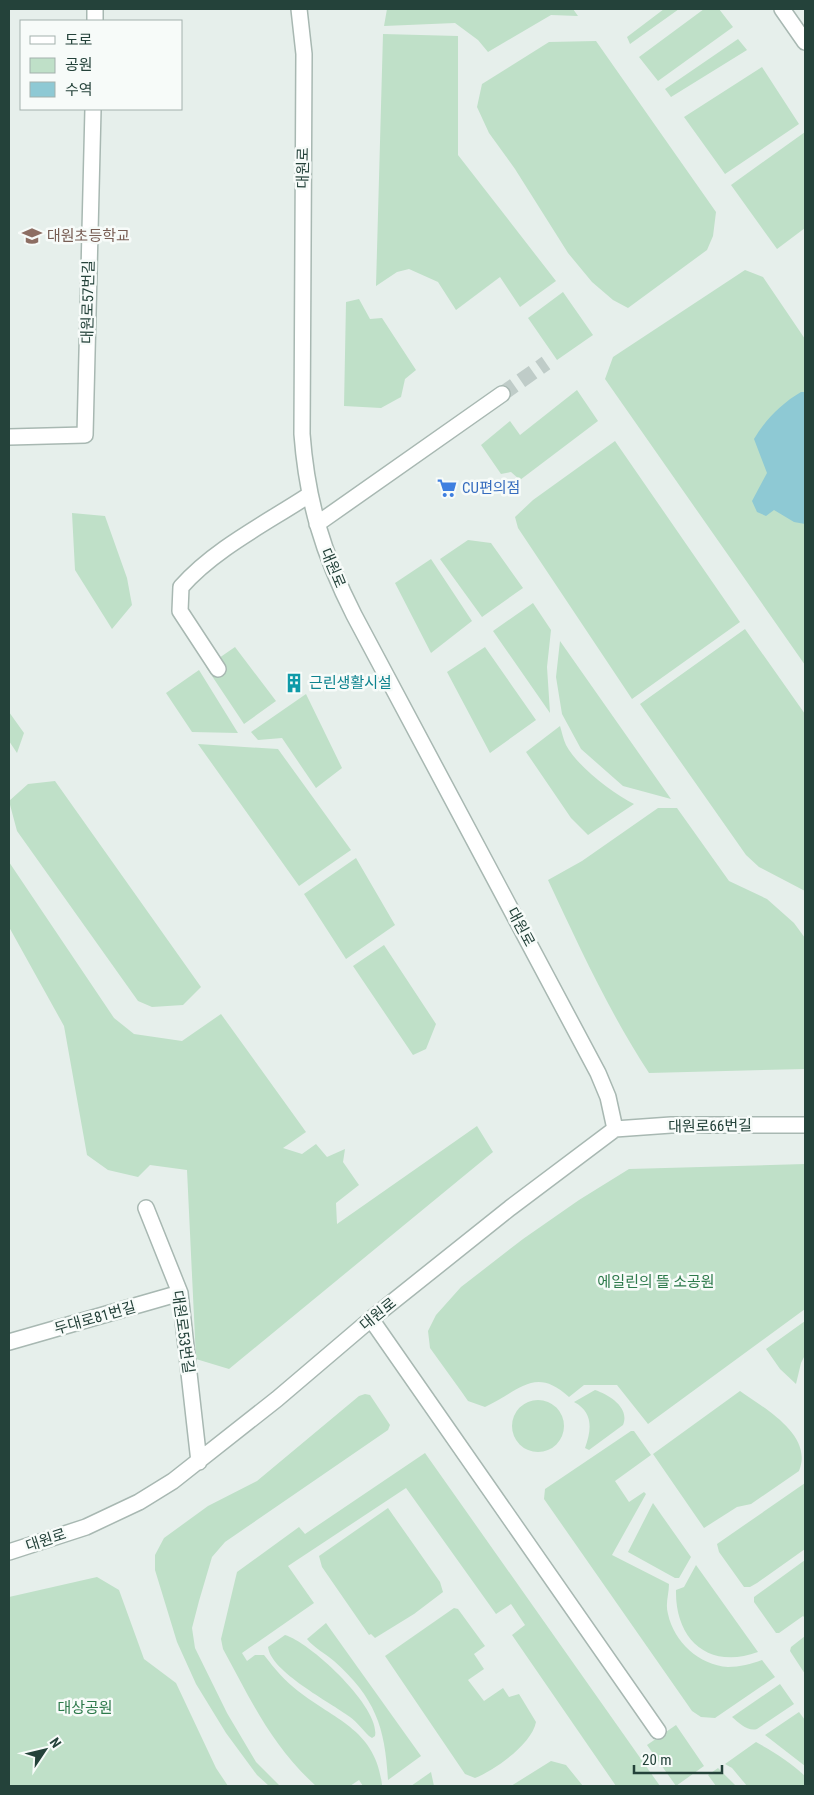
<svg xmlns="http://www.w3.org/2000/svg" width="814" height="1795" font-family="'Roboto Condensed','Noto Sans KR',sans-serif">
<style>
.green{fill:#bfe0c8}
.water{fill:#8ec9d4}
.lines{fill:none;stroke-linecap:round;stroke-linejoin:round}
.minor-tunnel{stroke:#bfccc8;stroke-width:15;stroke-dasharray:15 8;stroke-linecap:butt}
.minor-casing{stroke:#a8b8b2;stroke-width:18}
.minor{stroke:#fff;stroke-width:15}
.labels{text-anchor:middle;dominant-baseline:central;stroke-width:5;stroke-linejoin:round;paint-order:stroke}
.street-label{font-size:15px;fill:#24423a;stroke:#f7fbf9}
.education-label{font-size:15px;fill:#785e54;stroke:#f7fbf9;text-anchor:start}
.shop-label{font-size:15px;fill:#366cbe;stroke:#f7fbf9;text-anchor:start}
.culture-label{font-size:15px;fill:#0d838f;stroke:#f7fbf9;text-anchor:start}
.park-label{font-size:15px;fill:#2d7a4b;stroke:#f7fbf9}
</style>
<rect width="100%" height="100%" fill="#e6efeb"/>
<path class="green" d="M387,9H573L578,16L551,15L488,52L478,40L455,23L384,26Z
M664,9H679L630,44L627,37Z
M704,9H719L733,27L658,81L639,57Z
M383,34L458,36V155L556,281L520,307L500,277L456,310L438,282L409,269L397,272L376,286Z
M738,39L747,50L671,97L665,89Z
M596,41L716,212L713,236L707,250L628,308L613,300L592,282L568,253L515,169L489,133L477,107L482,84L549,42Z
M762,67L799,124L725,174L684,117Z
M805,132V228L777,249L731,185Z
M745,270L763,277L805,339V665L605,379L613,357Z
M563,292L593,335L557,360L528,318Z
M359,299L370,319L382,318L416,370L405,379L401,397L381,408L344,406L346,302Z
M577,390L598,421L520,480L511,472L501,474L481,445L510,421L520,435Z
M615,441L740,622L632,699L518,528L515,517L533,500Z
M72,513L105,516L127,578L132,605L112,629L75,570Z
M468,540L491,543L523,588L482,617L440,559Z
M431,559L472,621L431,653L395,583Z
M533,603L551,630L547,667L550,713L493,631Z
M745,629L805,714V891L759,867L746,855L640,704Z
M560,641L671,799L623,786L581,749L562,714L556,677Z
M235,647L276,701L244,724L206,667Z
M485,647L536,720L490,753L447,672Z
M199,670L238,733L192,732L166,693Z
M306,694L342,768L316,788L282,738L258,740L251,732Z
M9,712L24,733L17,753L9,741Z
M560,726C562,732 563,739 566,745C578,767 612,793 634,804L588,835L571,818L526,752Z
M198,744L278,749L351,850L299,886Z
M55,781L201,987L183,1005L152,1007L138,1001L17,831L9,801L28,784Z
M658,808H677L729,881L767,899L794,923L805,938V1069L649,1073C609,1012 579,946 548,880L582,861Z
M356,858L395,925L346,959L304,894Z
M9,862L114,1018L134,1034L182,1041L221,1014L306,1132L283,1148L302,1154L316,1144L327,1157L345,1149L343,1162L359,1185L336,1203L337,1224L477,1126L493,1152L229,1369L196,1359L187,1170L150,1165L138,1177L108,1170L87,1155L64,1026L9,927Z
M384,945L436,1024L426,1049L413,1055L353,966Z
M805,1164V1309L648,1424L617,1385H584L569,1397C534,1365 519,1392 485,1407L468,1401L461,1391L430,1348L428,1331L436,1315L461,1287L523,1239L579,1200L629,1169Z
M805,1321V1355L801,1363L796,1384L780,1369L766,1349Z
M595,1390C610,1395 630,1408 623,1425L589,1450L585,1448C592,1429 593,1412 574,1402Z
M740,1391C764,1408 814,1435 799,1471L751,1504L737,1507L704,1528L653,1454Z
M365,1394L370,1395L390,1425L388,1430L225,1542L212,1557L199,1601L192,1628L195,1648L227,1713L256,1762L280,1786H269L257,1775L226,1733L196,1684L177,1642L155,1570V1555L164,1538L208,1506L257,1481L359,1396Z
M512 1426a26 26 0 1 1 52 0a26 26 0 1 1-52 0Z
M631,1431H634L651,1455L615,1481L629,1502L644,1492L646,1494L612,1555L669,1584C669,1594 665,1604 668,1614C674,1642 699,1665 728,1667C740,1667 751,1664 762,1660L775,1677L715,1718L701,1717L692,1711L544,1499L545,1489Z
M425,1453L660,1786H616L512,1635L525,1625L511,1604L496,1614L406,1488L288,1566L314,1603L242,1653L247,1661L255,1655H264C274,1668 285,1681 298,1691C335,1720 376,1730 382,1785L363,1786L359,1780L350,1786H316C271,1745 252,1702 223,1649L221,1639L237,1572L299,1527L305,1534Z
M805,1483V1549L757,1583L750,1587H744L719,1552L717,1544Z
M653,1503L691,1557L679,1578H675L628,1552Z
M388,1508L440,1582L443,1592L414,1614L375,1638L371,1634L369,1635L322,1567L319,1556Z
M805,1560V1618L803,1616L779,1633H776L754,1602V1597Z
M696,1565L758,1652C709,1670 675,1640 676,1590L684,1587Z
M97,1577L119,1590L144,1659L176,1683L216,1768L228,1786H9V1597Z
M454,1608L458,1609L485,1646L474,1654L484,1669L468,1680L484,1701L503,1688L509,1697L519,1694L536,1722C532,1744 495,1770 475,1778L465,1774L385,1656Z
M326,1623L421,1756L388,1780C385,1726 375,1698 334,1661C325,1653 314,1648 307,1639Z
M285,1635C310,1642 381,1708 375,1736L372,1738L369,1736C363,1730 357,1722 350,1717C330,1702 271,1672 268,1647Z
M805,1636V1674L790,1651L791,1647Z
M780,1684L794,1704L757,1729C748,1732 739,1723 732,1717Z
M799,1712L805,1720V1766L765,1735Z
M676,1725L704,1766L676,1786L647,1745Z
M756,1742C774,1752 790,1762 805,1776V1786H747L732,1768L725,1764Z
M551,1761L566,1765L583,1786H511Z
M718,1768L736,1786H716L708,1775Z
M431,1772L434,1786H411Z"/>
<path class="water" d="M801,392H805V524L794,522L774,510L766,516L757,512L752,501L767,473L754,439C765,420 782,403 801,392Z"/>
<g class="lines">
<path class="minor-tunnel" d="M502,394L546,363"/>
<defs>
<path id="minor" d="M299,9L304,54L302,434C307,501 323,554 354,615L598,1073L608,1097L615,1129
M782,9L805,42
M95,21V9
M9,437L85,435L93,109
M317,524L502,394
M218,669L180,611L181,587C214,549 268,522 309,495
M615,1129L671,1125H805
M146,1208L180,1293L199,1462
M371,1319L658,1731
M9,1342L180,1293
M9,1552L86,1527L139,1502L173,1481L277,1399L371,1319L510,1208L615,1129"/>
</defs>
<use href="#minor" class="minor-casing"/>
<use href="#minor" class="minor"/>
</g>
<defs>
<symbol id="school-bare" viewBox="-9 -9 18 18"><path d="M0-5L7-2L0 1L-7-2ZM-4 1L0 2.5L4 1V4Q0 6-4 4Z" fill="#8d6e63" stroke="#f7fbf9" stroke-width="2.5" paint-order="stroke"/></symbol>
<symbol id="supermarket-bare" viewBox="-9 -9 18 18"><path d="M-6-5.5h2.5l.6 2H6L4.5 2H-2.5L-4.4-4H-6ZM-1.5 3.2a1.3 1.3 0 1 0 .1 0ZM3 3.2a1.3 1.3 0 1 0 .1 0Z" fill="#3f7fe0" stroke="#f7fbf9" stroke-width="2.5" paint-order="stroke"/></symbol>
<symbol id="building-bare" viewBox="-9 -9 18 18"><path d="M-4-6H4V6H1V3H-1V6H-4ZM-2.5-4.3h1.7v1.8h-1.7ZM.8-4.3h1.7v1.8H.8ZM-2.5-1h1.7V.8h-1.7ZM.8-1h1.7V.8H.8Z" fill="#0f9aa8" stroke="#f7fbf9" stroke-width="2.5" paint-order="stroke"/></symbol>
</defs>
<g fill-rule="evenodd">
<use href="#school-bare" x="18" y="222" width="28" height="28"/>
<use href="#supermarket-bare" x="433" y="474" width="28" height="28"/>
<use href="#building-bare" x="280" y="669" width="28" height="28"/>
</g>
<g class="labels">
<g class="street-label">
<text transform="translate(303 168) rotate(-89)">대원로</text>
<text transform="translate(88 302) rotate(-89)">대원로57번길</text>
<text transform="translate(333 568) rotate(67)">대원로</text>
<text transform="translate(521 927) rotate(62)">대원로</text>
<text transform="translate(710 1126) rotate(-1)">대원로66번길</text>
<text transform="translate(378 1314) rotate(-39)">대원로</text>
<text transform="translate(95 1318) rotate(-16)">두대로81번길</text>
<text transform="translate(183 1332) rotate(82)">대원로53번길</text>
<text transform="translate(46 1540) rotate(-18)">대원로</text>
</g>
<g class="education-label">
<text x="47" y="236">대원초등학교</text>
</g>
<g class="shop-label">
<text x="462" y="488">CU편의점</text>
</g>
<g class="culture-label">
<text x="309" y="683">근린생활시설</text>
</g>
<g class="park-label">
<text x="656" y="1282">에일린의 뜰 소공원</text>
<text x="85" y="1708">대상공원</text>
</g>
</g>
<rect width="814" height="1795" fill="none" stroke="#24423a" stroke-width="20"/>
<rect x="20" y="20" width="162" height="90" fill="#f7fbf9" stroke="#a3b1ad"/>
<rect x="30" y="36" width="25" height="8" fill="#ffffff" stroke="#a3b1ad"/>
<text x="65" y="45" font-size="15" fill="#24423a">도로</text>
<rect x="30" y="58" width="25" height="15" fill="#bfe0c8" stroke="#a3b1ad"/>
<text x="65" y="70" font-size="15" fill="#24423a">공원</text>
<rect x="30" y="82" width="25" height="15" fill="#8ec9d4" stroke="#a3b1ad"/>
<text x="65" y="95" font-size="15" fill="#24423a">수역</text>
<g transform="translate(45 1750) rotate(55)" stroke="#f7fbf9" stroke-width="4" paint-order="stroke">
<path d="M0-4L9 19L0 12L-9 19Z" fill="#24423a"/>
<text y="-8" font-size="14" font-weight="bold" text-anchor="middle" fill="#24423a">N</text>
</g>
<path d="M634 1765v8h88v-8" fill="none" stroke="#24423a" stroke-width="2.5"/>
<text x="642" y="1765" font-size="15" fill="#24423a" stroke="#f7fbf9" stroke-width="4" paint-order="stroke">20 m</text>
</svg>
